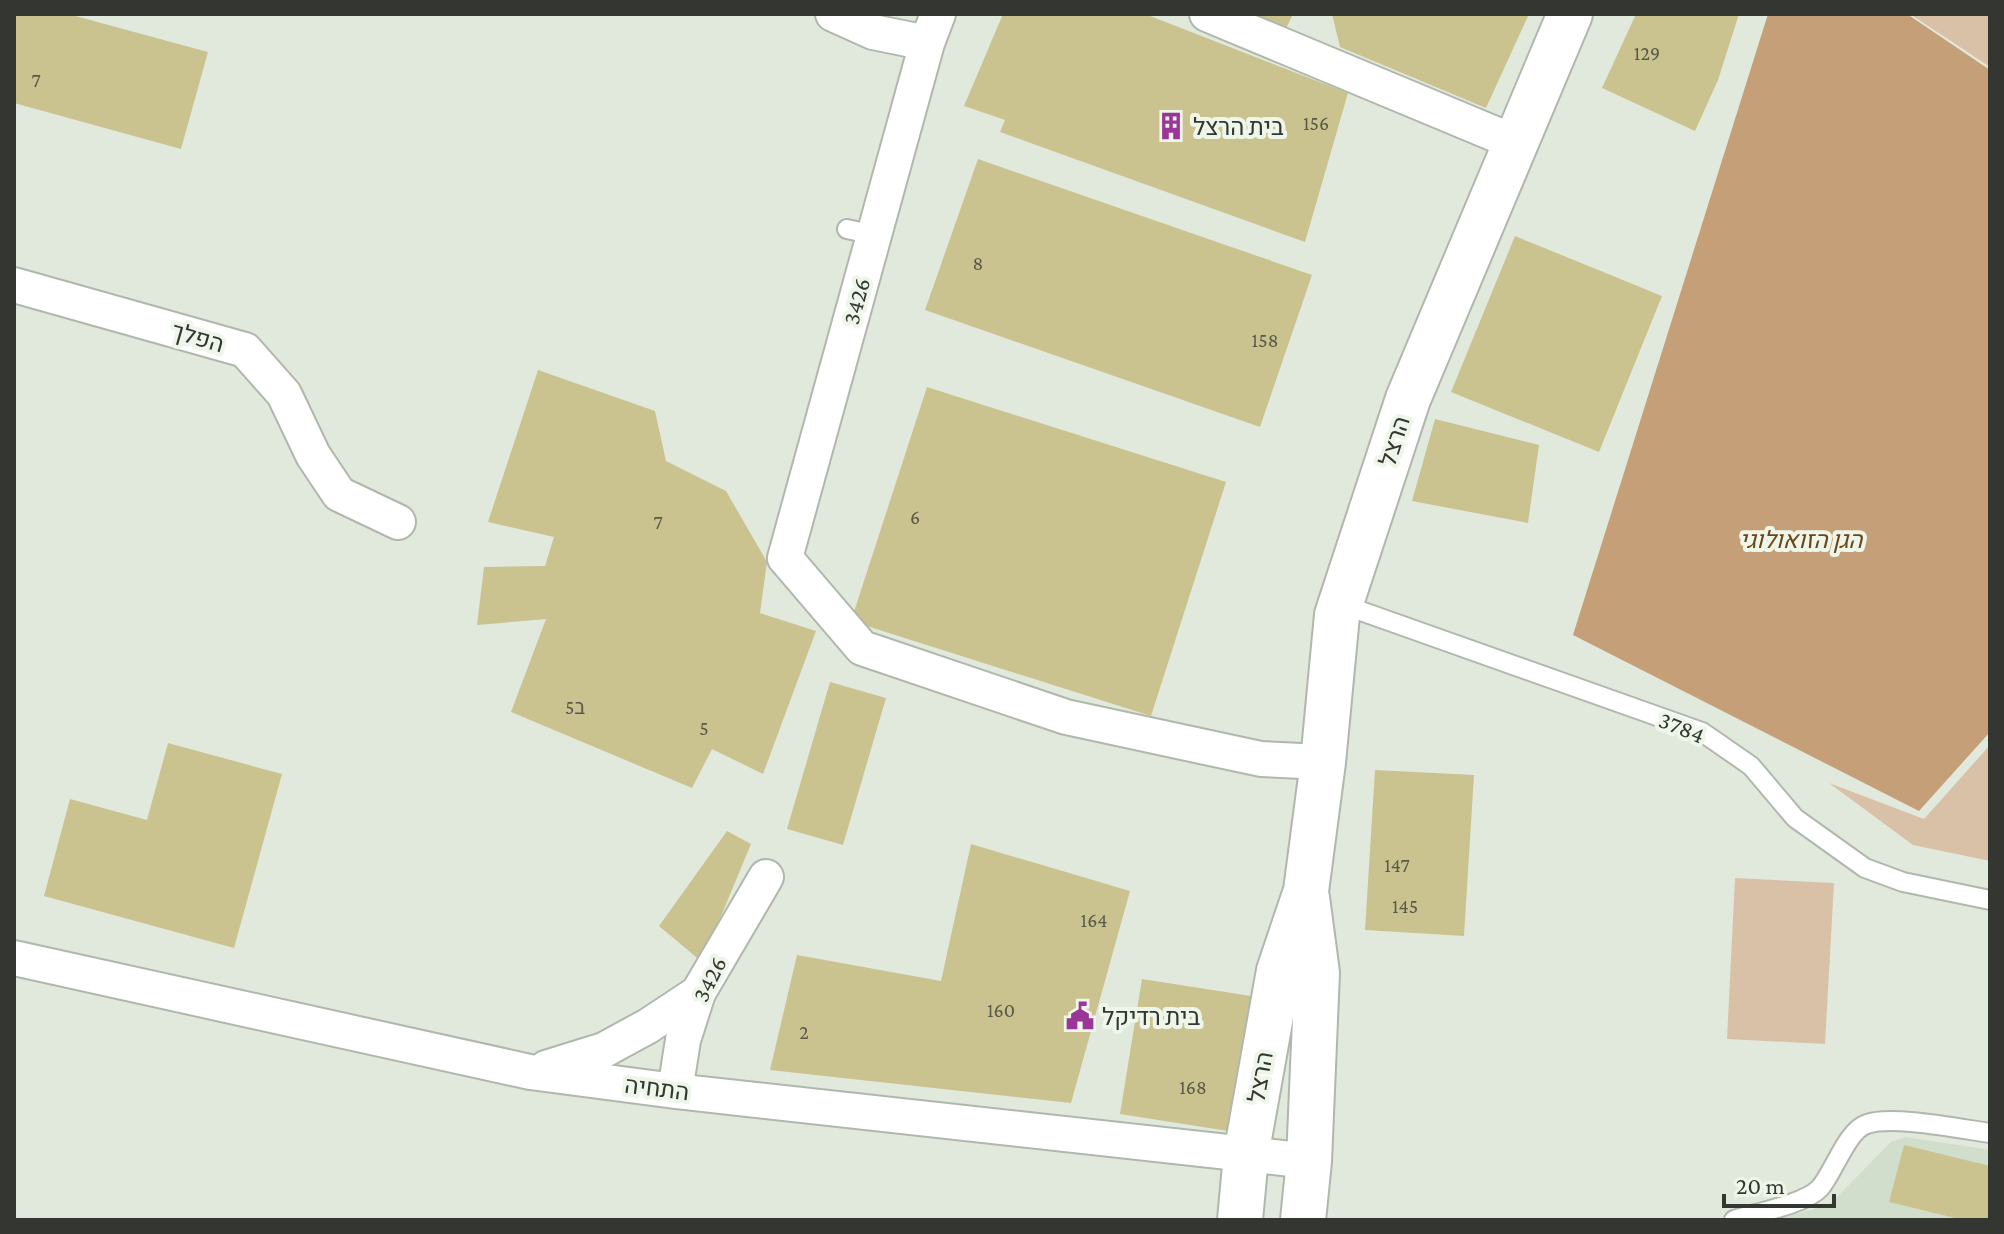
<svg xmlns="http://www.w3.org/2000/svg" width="2004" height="1234" font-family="'Crimson Pro',Heebo,serif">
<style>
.built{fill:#d2decc}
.green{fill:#d9c1a8}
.forest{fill:#c49f77}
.building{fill:#cbc38f}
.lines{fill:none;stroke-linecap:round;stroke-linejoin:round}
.lane-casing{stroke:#b0b7ac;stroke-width:22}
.street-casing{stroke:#b0b7ac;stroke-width:38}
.secondary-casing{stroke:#b0b7ac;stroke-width:48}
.lane{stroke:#fff;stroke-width:18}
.street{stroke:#fff;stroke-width:34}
.secondary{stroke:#fff;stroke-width:44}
.labels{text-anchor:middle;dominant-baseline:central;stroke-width:8;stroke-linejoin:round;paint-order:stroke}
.number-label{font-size:20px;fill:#595948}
.poi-label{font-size:24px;fill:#333631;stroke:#eef6ea;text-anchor:start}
.street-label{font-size:24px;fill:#333631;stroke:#eef6ea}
.park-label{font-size:24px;font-style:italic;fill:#6c4617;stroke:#eef6ea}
</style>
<rect width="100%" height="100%" fill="#e1e9dd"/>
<path class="built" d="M1906,1137L1990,1150V1220H1773L1829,1205L1891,1142Z"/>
<path class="green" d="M1910,14H1990V67Z
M1990,745V861L1913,845L1829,783L1924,819Z
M1735,878L1834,883L1825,1044L1727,1039Z"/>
<path class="forest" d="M1768,14H1907L1990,70V732L1919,811L1573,635Z"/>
<path class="building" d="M14,14H68L208,52L181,149L14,103Z
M1003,14H1145L1348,93L1305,242L1000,132L1005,120L964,106Z
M1227,14H1293L1282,37Z
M1332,14H1529L1486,108L1340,47Z
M1636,14H1739L1718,80L1695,131L1602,88Z
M978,159L1312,275L1260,427L925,310Z
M1515,236L1662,296L1599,452L1451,392Z
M538,370L655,411L666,461L726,491L767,562L760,613L816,631L763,774L712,749L692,788L511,712L546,619L477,625L484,567L545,566L554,537L488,522Z
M927,387L1226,482L1151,716L851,621Z
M1435,419L1539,445L1528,523L1412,501Z
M830,682L886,698L843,845L787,829Z
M168,743L282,774L234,948L44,896L70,799L147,820Z
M1375,770L1474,775L1464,936L1365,930Z
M727,831L751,844L702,962L659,926Z
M971,844L1130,891L1071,1103L770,1070L797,955L941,981Z
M1142,979L1251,996L1228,1131L1120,1114Z
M1904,1145L1990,1166V1220H1963L1889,1202Z"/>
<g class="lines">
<defs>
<path id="lane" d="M847,229L874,235
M1341,604L1702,732L1751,766L1795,818L1865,868L1903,882L1990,900
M1734,1220C1756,1213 1805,1204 1820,1188C1834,1172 1847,1130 1867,1124C1892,1115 1961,1129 1990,1133"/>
<path id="street" d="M833,14L873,32L927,43
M938,14L927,43L785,558L862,648L1066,717L1261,759L1323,762
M1207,14L1514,142
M14,285L245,350L284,394L313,455L339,494L398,522
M14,958L530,1072L675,1091L1309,1161
M546,1068L604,1050L648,1026L698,993
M675,1091L683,1040L698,993L766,877"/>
<path id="secondary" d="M1240,1220L1246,1155L1279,971L1306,891L1323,762L1337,615L1408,399L1570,14
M1303,1220L1309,1161L1317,973L1307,898"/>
</defs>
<use href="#lane" class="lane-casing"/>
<use href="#street" class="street-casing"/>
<use href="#secondary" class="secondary-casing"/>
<use href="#lane" class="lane"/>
<use href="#street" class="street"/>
<use href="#secondary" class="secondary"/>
</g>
<defs>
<symbol id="building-bare" viewBox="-9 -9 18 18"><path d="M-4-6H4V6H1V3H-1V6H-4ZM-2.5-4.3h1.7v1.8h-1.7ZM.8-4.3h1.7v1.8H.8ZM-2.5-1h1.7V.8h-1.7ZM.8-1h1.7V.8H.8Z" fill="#9b3599" stroke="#eef6ea" stroke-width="2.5" paint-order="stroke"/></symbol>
<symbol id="civic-bare" viewBox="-9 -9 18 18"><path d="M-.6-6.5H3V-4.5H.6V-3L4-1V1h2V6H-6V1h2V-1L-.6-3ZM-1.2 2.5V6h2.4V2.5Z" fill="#9b3599" stroke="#eef6ea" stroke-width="2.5" paint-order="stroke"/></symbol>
</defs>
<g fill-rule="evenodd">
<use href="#building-bare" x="1151" y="106" width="40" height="40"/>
<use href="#civic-bare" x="1060" y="996" width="40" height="40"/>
</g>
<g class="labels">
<g class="number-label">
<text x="1647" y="53">129</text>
<text x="36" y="80">7</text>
<text x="1316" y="123">156</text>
<text x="978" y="263">8</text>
<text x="1265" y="340">158</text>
<text x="915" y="517">6</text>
<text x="658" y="522">7</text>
<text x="575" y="707">5ב</text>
<text x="704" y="728">5</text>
<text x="1397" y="865">147</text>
<text x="1405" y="906">145</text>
<text x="1094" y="920">164</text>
<text x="1001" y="1010">160</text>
<text x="804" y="1032">2</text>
<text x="1193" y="1087">168</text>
</g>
<g class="poi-label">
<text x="1193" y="126">בית הרצל</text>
<text x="1102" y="1016">בית רדיקל</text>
</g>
<g class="street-label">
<text transform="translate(856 301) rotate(-75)">3426</text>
<text transform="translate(198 337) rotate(16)">הפלך</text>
<text transform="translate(1394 441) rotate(-72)">הרצל</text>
<text transform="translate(1682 727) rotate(22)">3784</text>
<text transform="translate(709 979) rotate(-63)">3426</text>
<text transform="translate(1260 1077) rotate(-80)">הרצל</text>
<text transform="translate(657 1088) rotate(7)">התחיה</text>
</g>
<g class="park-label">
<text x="1801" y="539">הגן הזואולוגי</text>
</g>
</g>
<rect width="2004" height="1234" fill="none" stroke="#333631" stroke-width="32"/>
<path d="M1724 1194v12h110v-12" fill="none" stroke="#333631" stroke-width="4"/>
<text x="1736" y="1194" font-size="24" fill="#333631" stroke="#eef6ea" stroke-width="6" paint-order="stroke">20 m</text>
</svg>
